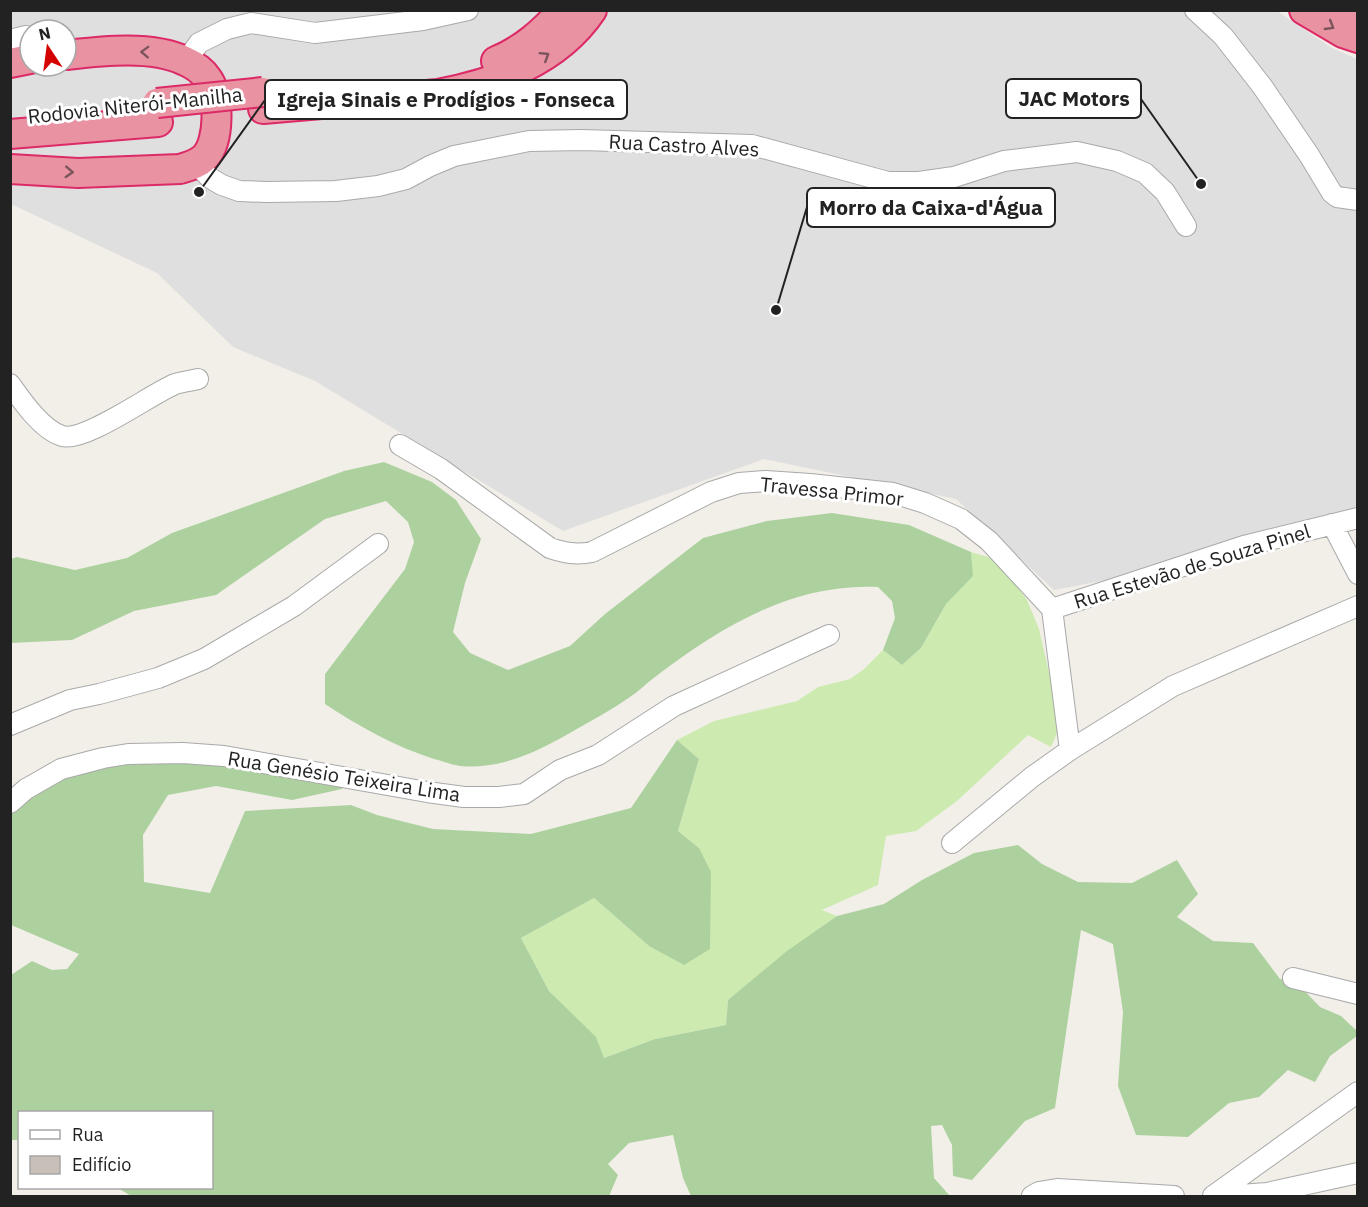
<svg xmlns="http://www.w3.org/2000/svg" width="1368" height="1207" font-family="'IBM Plex Sans',sans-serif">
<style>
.residential{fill:#e0dfdf;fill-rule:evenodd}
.grass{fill:#cdebb0}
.forest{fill:#add19e}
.building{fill:#c7bfb8;stroke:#c4b6ab;stroke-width:1.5}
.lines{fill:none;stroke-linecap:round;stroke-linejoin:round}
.minor-casing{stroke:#a9a9a9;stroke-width:22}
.highway-casing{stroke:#dc2a67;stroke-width:32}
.minor{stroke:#fff;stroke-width:20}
.highway{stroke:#e892a2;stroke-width:28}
.highway-bridge-casing{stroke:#dc2a67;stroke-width:32;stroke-linecap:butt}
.highway-bridge{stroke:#e892a2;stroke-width:28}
.oneway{stroke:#7b545c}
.labels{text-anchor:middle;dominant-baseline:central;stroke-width:6;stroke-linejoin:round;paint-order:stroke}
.street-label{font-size:20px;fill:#222;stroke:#fff}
.leader{fill:none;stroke:#222;stroke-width:2}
.callout-dot{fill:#222;stroke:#fff;stroke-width:2}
.callout{fill:#fff;stroke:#222;stroke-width:2}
.callout-label{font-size:21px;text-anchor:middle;font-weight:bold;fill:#222}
</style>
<rect width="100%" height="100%" fill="#f2efe9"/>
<path class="residential" d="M11,11H1277L1332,48L1357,59V522L1128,576L1054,590L956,499L764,459L563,531L315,381L233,347L157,273L11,204ZM30,30H66V66H30Z"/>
<path class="grass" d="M971,552L998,560L1027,600L1039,629L1057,707V733L1051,747L1028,735L957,801L916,831L886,836L878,885L822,910L837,916L787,952L728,1000L726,1025L655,1039L604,1058L568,1010L549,991L521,938L594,898L649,946L699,848L678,831L699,759L677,740L714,721L797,701L818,687L850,679L863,670L883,650L902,665L921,648L946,604L972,576Z"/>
<path class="forest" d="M384,462L432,482L456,500L481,539L465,583L453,632L470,653L508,670L570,646L605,614L703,538L767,521L832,513L909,525L971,552L973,576L946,604L921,648L902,665L883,650L895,618L892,601L878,587C792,583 721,627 655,677C647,683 639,691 630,697C613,709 594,719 575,730C541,750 502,770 460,766C452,765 443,761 434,759C394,746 360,727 325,704V674L405,569L414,542L408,522L386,501L325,519L216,595L134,611L72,640L11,643V559L17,557L75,570L127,558L172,533L344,471Z
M677,740L699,759L678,831L699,848L711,872L710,949L684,965L649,946L594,898L521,938L549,991L596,1037L604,1058L655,1039L726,1025L728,1000L787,951L837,916L884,904L922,880L974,853L1018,845L1042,864L1078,882L1132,883L1177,860L1198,894L1177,917L1213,941L1253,943L1280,979L1296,982L1320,1007L1341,1016L1357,1031V1036L1330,1056L1315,1082L1288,1070L1259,1097L1229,1103L1188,1137L1136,1135L1118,1086L1123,1012L1113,944L1081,930L1055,1108L1025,1121L972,1180L953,1176L952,1145L942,1125L931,1126L934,1178L950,1196H691L683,1178L673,1135L629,1143L608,1164L618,1175L609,1196H131L118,1188H212V1112H20L19,1140H11V975L32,961L52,970L67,969L79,954L11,925V807L48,778L134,755L344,781L342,789L292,800L216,786L168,795L143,835L144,882L210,893L245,811L351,805L377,815L433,829L531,834L631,808Z"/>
<path class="building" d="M196,187L206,191L202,198L193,194Z"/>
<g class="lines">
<defs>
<path id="minor" d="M1195,10L1223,36L1262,86L1309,155L1332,193L1337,197L1358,200
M10,40L26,36
M186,61L199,43L227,29L251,23L315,33L423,20L468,10
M196,164L210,178L222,185L239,191L266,192L336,191L378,186L406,179L430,166L454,156L529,141L581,140L752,145L888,182H919L954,177L1004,161L1077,152L1117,161L1145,173L1165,192L1186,226
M10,384C22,401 42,430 62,436C84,443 151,394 175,384C182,382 190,381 198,379
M400,445L441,469L550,548C565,553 576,555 592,552L711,492L739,483L766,481L810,484L893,493L925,503L961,519L989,541L1052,609L1070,750L1032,777L952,843
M1332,524L1358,574
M1052,609L1244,546L1358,518
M10,725L70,700L99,694L158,678L204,659L294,606L378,544
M1070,750L1173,686L1358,606
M10,803L26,789L61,769L103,758L128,754L183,753L224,756L427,792L464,797H499L524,794L560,770L598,755L674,706L829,635
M1293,978L1358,994
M1032,1196L1039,1192L1057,1189L1174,1196
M1213,1196L1358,1092
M1227,1196L1267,1193L1358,1173"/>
<path id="highway" d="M1304,10L1343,33L1358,38
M1348,10L1358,16
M496,61C523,50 543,32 563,10
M10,63L30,59
M263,109L438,94C496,83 557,62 592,10
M10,134L158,122
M10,169L78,173L180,169C190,166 198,164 205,157C220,141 220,95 207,78C202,70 194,65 185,61C152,45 102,51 66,55"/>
</defs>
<use href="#minor" class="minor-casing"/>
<use href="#highway" class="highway-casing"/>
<use href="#minor" class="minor"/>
<use href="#highway" class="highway"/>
<defs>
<path id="highway-bridge" d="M157,103L263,92"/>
</defs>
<use href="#highway-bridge" class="highway-bridge-casing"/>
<use href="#highway-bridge" class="highway-bridge"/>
</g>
<defs><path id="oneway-chevron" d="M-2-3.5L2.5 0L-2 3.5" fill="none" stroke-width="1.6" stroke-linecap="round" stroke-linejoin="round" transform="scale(1.5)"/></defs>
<g class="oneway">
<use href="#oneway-chevron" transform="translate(1330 26) rotate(31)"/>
<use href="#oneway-chevron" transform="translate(145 52) rotate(-178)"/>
<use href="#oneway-chevron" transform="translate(545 56) rotate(-32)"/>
<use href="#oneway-chevron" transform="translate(69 172) rotate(3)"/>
</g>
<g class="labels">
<g class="street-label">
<text transform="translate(135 105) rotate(-6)">Rodovia Niterói-Manilha</text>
<text transform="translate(684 145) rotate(3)">Rua Castro Alves</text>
<text transform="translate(832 491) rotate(6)">Travessa Primor</text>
<text transform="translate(1192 566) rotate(-17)">Rua Estevão de Souza Pinel</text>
<text transform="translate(344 776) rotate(9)">Rua Genésio Teixeira Lima</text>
</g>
</g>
<path class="leader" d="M1201 184L1141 99M199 192L265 100M776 310L807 207"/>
<g class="callout-dot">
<circle cx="1201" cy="184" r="6"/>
<circle cx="199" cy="192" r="6"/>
<circle cx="776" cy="310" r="6"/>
</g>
<g class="callout">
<rect x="1006" y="79" width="135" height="39" rx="6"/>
<rect x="265" y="80" width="362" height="39" rx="6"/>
<rect x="807" y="188" width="248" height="39" rx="6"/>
</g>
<g class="callout-label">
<text x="1074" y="106">JAC Motors</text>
<text x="446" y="107">Igreja Sinais e Prodígios - Fonseca</text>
<text x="931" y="215">Morro da Caixa-d'Água</text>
</g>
<rect width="1368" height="1207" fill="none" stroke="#222222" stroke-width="24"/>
<rect x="18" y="1111" width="195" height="78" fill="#ffffff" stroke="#a7a7a7" stroke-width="1.5"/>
<rect x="30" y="1130" width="30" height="9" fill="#ffffff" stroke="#a7a7a7" stroke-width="1.5"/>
<text x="72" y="1141" font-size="18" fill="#222222">Rua</text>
<rect x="30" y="1156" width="30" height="18" fill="#c7bfb8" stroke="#a7a7a7" stroke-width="1.5"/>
<text x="72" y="1171" font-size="18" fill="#222222">Edifício</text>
<g transform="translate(48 48) rotate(347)"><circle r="28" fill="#ffffff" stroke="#a7a7a7" stroke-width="1.5"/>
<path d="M0-4.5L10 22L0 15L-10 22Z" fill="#d40000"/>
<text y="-9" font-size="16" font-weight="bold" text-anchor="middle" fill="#222222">N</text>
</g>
</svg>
